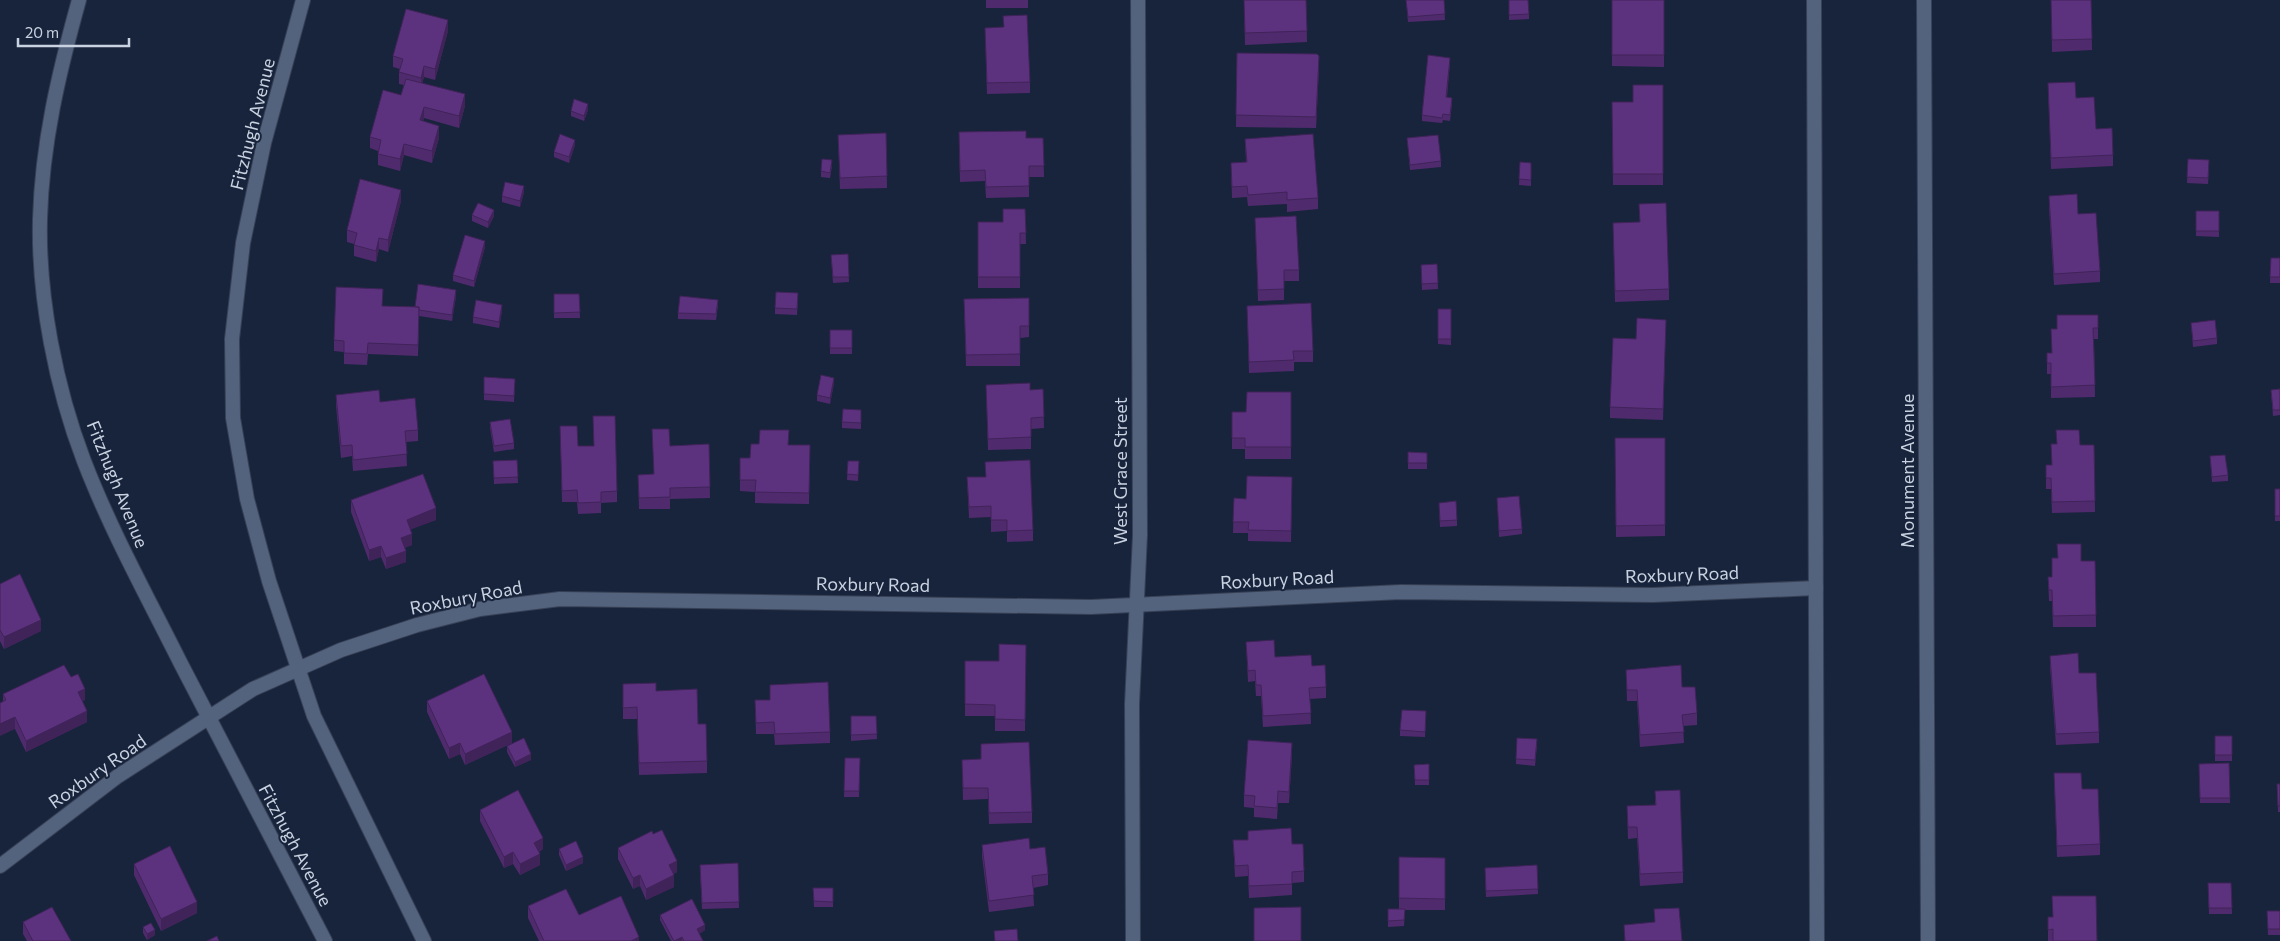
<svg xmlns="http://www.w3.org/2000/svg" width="2280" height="941" font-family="Commissioner,sans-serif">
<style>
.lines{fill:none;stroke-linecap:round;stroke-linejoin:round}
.minor-casing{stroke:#374054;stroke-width:16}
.tertiary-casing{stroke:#374054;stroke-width:16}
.minor{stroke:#53627d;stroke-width:14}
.tertiary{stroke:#53627d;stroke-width:14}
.wall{fill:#4f2b6d}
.shaded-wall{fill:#402359}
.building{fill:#5c327f;stroke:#402359}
.labels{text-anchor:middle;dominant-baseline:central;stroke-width:4;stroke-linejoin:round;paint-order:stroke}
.street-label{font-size:18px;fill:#c9d2e1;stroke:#18243c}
</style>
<rect width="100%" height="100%" fill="#18243c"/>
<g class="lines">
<defs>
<path id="minor" d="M79,0C59,72 42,143 40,219C38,297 56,388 84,461C111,531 147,596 180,662C228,756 277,848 325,941
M303,0L264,143L243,243L232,339L233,418L247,499L269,581L314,716L424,941
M0,866L118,776L253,689L341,650L417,625L480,609L560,599L1091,607L1401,592L1653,595L1816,588
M1133,941L1132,704L1140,535L1138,0"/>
<path id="tertiary" d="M1814,0L1817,941
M1924,0L1928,941"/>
</defs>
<use href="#minor" class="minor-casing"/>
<use href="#tertiary" class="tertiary-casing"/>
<use href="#minor" class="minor"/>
<use href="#tertiary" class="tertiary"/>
</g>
<path class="wall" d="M986,0H1028V8H986Z
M1244,0H1306L1307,42L1245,45Z
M1406,0H1444L1445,20L1408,22Z
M1509,0L1529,14V19L1509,20Z
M1612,0H1664V67L1612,66Z
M2051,0H2091L2092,50L2052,52Z
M985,28L1030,82V93L987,94Z
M448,31L435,80L424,77L422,83L465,106L459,128L424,118L423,121L439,138L432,163L404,155L400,171L378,165V151L370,148V137L401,95L404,85L399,84V72L400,69L393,67V56Z
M1237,53L1319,68L1316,128L1236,127Z
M1450,63L1447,97L1452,104L1450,121L1443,120L1442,123L1422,121V115Z
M2048,83L2076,98L2113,155V166L2051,169Z
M1663,85V185H1613L1612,102H1633Z
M588,110L584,121L571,116V111Z
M959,132L1026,138H1043L1044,177H1029V197L986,198L985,181L960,182Z
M886,133L887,188L840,189L838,135Z
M1407,138L1441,161V167L1410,170Z
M1245,139L1318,198V209L1287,212V204L1248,206L1247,197L1232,198L1231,163L1246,162Z
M575,145L569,163L554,157V152Z
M2188,159L2209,166L2208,184L2187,183Z
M1520,162L1531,163V186L1519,185Z
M832,166L830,178L821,177V171Z
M524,192L520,207L502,202V196Z
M2049,196L2078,214L2100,271V282L2054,285L2049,208Z
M401,201L388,252L379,249L376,262L354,256V244L347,242V230Z
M1639,204L1669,289V300L1615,302L1613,223L1640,222Z
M1025,209L1026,244H1020V288H978V222H1003Z
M2196,211H2219V237L2196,236Z
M472,215L494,216L488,228L472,221Z
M1255,218L1299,270V281H1284V300L1258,301Z
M485,247L474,287L453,281V275Z
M848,254L849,282L833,283L831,255Z
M2271,258H2280V283H2270Z
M1437,264L1438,289L1422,290L1421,271Z
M554,294H579L580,318H554Z
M456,296L452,321L419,316L418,356L368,354L367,365L344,364V352L334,351V340L383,306L415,307Z
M798,298L797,315L775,314V308Z
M1029,298V337L1020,338V366H966L964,299Z
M718,305L716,320L678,319V313Z
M1247,306L1313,351V362H1294V371L1249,373Z
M1438,309H1451V345L1438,344Z
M502,311L499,328L473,323V317Z
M2098,315V339H2094L2095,397L2051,398V374H2047V353H2052L2057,329Z
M1666,320L1663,420L1610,418V407L1636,339Z
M2191,323L2217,338V344L2193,347Z
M830,330H852V354H830Z
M484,377L515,379L514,402L484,400Z
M834,383L830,404L817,401V395Z
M986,385L1030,390L1043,389L1044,428L1031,429V449L988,450Z
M2280,389V415L2273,416L2271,390Z
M1291,392V459H1245V449H1232V412H1246Z
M336,395L380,402L418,430V441L406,442L407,466L353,471L352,456L341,458L336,406Z
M861,410V429L842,428V422Z
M593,416L617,491V502L601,503V513L578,514L577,502H562L560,426L578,446H594Z
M490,422L514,443V449L494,452L490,428Z
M1615,438H1665V536L1616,537Z
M709,444L710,498L670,499V509H639L638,475L653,474L670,446Z
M788,445H810L809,504L755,503V492L740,491V458H750Z
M2080,445H2094L2095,512L2052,513L2051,489H2046V465H2052Z
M1408,452L1427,453V469H1408Z
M2210,456L2228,475V481L2212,482Z
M517,460L518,483L494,484L493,461Z
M848,461H859L858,481L847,480Z
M967,477L1033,530V541L1007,542V531L991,532V517L969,518Z
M1292,477L1291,542L1248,541V533H1233L1234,498L1246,499Z
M2275,489H2280V521H2275Z
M1497,498L1522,529V534L1499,537Z
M351,500L436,520L410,529L412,545L404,548L406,562L386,569L381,557L369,561L351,512Z
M1439,503L1457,520V526L1440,527Z
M2081,561H2095L2096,627H2053L2052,601H2049L2048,577H2052Z
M0,584L41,631L4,649L0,641Z
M1246,642L1275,657L1312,666L1326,687V698L1310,699L1311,724L1263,727L1261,696H1256L1255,681L1248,682Z
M1026,645L1025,731H995V716H965V661H999Z
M2050,656L2079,673L2099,732V743L2056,745L2050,667Z
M1626,670L1682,687L1697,713V725L1683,726L1684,743L1640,747L1637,701H1627Z
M71,677L85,700L82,701L87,722L26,752L15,729L3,702V694Z
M623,684L656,691L698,724L707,761V773L639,775L637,719H623Z
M755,700L830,732V743L775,745L774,734H756Z
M427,701L512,743L465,765L460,754L449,759L427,712Z
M1426,711L1425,737L1400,736V730Z
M851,716H876L877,739L851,741Z
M2215,736H2232V761H2215Z
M1537,745L1535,766L1516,764V759Z
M507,746L531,760L515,767L507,752Z
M1292,754L1289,803H1278L1277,819L1254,817V808L1244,807V795Z
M845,758H860L859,797H844Z
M962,760L1032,812V823L989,824L988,799L963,800Z
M2229,763L2230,803H2200L2199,764Z
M1429,764V785H1415L1414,765Z
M2054,773L2082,789L2100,844V855L2057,857Z
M2277,784H2280V812H2278Z
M1655,791L1683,872V883L1640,886L1637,838L1628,839L1627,806L1655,805Z
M480,810L543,849L539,852L540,865L520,875L513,864L504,868L480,821Z
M1248,831L1292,844L1304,871V882L1292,883V895L1249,898L1248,876L1235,877L1233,840H1248Z
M982,845L1030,849L1048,874V885L1033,888L1034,906L989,912L982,856Z
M618,848L677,872L673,874L674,887L646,900L640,886L633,889L618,859Z
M559,849L583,863L566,871L559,855Z
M1399,857L1445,858V910H1405L1404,926L1388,927V909H1399Z
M738,863L739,908L702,909L700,871Z
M134,864L197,913L161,931L134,875Z
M1537,865L1538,894L1486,897L1485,874Z
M2208,883H2231L2232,914H2209Z
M813,888H833V907H814Z
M528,906L579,915L639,941H539L528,918Z
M2267,911H2280V935H2268Z
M660,915L705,930L699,934L703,941H671L660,920Z
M2048,917L2097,941H2048Z
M23,922L71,941H27L23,934Z
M143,927L155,935L147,940L143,933Z"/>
<path class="shaded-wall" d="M448,20V31L435,80V69Z
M1319,56V68L1316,128V117Z
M424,66V77L421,89V78Z
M465,94V106L459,128V116Z
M588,104V110L584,121V116Z
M424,107V118L420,132V120Z
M439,126V138L432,163V151Z
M575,140V145L569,163V157Z
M404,144V155L400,171V159Z
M524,186V192L520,207V201Z
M401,190V201L388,252V240Z
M494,210V216L488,228V222Z
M379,238V249L376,262V251Z
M485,241V247L474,287V281Z
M456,290V296L452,321V315Z
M502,305V311L499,328V322Z
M834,378V383L830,404V398Z
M436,508V520L407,531V520Z
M412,534V545L401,549V538Z
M381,546V557L369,561V550Z
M406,551V562L386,569V558Z
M41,620V631L4,649V637Z
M85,689V700L78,703V692Z
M87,711V722L26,752V741Z
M15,717V729L0,736V724Z
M512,732V743L465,765V754Z
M460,743V754L449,759V748Z
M1292,743V754L1289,803V792Z
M531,754V760L515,767V762Z
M543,838V849L534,854V843Z
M513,852V864L504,868V857Z
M540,854V865L520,875V864Z
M583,857V863L566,871V865Z
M677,861V872L669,877V865Z
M640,875V886L633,889V878Z
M674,875V887L646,900V889Z
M197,902V913L161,931V919Z
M705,925V930L697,935V929Z
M155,930V935L147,940V934Z
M639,937V941H631Z
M682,937V941H674Z"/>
<path class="building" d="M1244,0H1306L1307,31L1245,33Z
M1406,0H1444L1445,14L1408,17Z
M1509,0H1528L1529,14L1509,15Z
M1612,0H1664V55H1612Z
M2051,0H2091L2092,39L2052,40Z
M406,9L448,20L435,69L424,66L421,78L399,72L403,59L393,56Z
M1027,15L1030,82L987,83L985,28L1004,27L1003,16Z
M1237,53L1317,54L1319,56L1316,117L1236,115Z
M1428,55L1450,58L1446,97L1452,98L1450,115L1443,114L1442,118L1422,115Z
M406,79L465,94L459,116L424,107L420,120L439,126L432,151L404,144L400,159L378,154L381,140L370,137L383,90L401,95Z
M2075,82L2076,98L2094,97L2096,129L2112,128L2113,155L2051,158L2048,83Z
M1633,85H1663V174H1613L1612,102H1633Z
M574,99L588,104L584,116L571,111Z
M1026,131V138H1043L1044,166H1029V186L986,187L985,170L960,171L959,132Z
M886,133L887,176L840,178L838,135Z
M560,134L575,140L569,157L554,152Z
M1313,134L1318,198L1287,200V192L1248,195L1247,186L1232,187L1231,163L1247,162L1245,139Z
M1438,135L1441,161L1410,165L1407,138Z
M822,159L832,160L830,173L821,171Z
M2188,159L2209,160L2208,178L2187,177Z
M1520,162L1531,163V180L1519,179Z
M360,179L401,190L388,240L379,238L376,251L354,245L357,233L347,230Z
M505,182L524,186L520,201L502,196Z
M2077,194L2078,214L2096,213L2100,271L2054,274L2049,196Z
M478,203L494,210L488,222L472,215Z
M1666,203L1669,289L1615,291L1613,223L1640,222L1639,204Z
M1003,209H1025L1026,233H1020V277H978V222H1003Z
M2196,211H2219V231H2196Z
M1296,216L1299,270H1284V289L1258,290L1255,218Z
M465,235L485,241L474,281L453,275Z
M848,254L849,277H833L831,255Z
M2271,258H2280V277H2270Z
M1437,264L1438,283L1422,284L1421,265Z
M418,284L456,290L452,315L419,310V307H415Z
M336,287L383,289L382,306L419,307L418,345L368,343L367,354L344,353V341L334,340Z
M776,292L798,293L797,309L775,308Z
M554,294H579L580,312L554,313Z
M680,296L718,300L716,314L678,313Z
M1029,298V326H1020V354L966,355L964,299Z
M476,300L502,305L499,322L473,317Z
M1311,303L1313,351H1293L1294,360L1249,362L1247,306Z
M1438,309H1451V339H1438Z
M2057,315H2098V328H2093L2095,385L2051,387V363H2047V353H2052L2051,329H2057Z
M1637,318L1666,320L1663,409L1610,407L1613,338L1636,339Z
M2215,320L2217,338L2193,341L2191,323Z
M830,330H852V348H830Z
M821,375L834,378L830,398L817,395Z
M484,377L515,379L514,396L484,394Z
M1030,383V390L1043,389L1044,417L1031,418V437L988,439L986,385Z
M2280,389V410H2273L2271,390Z
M379,390L380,402L415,398L418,430L405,431L407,454L353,460L352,445L341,446L336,395Z
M1247,392H1291V447H1245V438H1232V412H1246Z
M843,409L861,410V423L842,422Z
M593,416H615L617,491L601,492V502L578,503L577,490L562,491L560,426H577L578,446H594Z
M510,419L514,443L494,446L490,422Z
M652,429H669L670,446L709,444L710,487L670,488V497L639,498L638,475L654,474Z
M760,430H789L788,445H810L809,493L755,492L756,480H740V458H750L751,444H759Z
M2056,430H2079L2080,445H2094L2095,501L2052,502L2051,478H2046V465H2052L2051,444H2057Z
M1615,438H1665V525L1616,526Z
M1408,452L1427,453V463H1408Z
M2225,455L2228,475L2212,477L2210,456Z
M517,460L518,477L494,478L493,461Z
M1030,460L1033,530L1007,531V520H991V506L969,507L967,477H986L985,462Z
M848,461H859L858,475L847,474Z
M423,474L436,508L407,520L412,534L401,538L406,551L386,558L381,546L369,550L351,500Z
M1247,476L1292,477L1291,531L1248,530L1249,522H1233L1234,498L1246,499Z
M2275,489H2280V516H2275Z
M1519,496L1522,529L1499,531L1497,498Z
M1456,501L1457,520L1440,521L1439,503Z
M2057,544H2081V561H2095L2096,615L2053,616L2052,590H2049L2048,577H2052V558H2058Z
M20,574L41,620L4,637L0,630V584Z
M1274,640L1275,657L1311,655L1312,666L1325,665L1326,687L1309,688L1311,713L1263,716L1261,685H1256L1255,670L1248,671L1246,642Z
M999,644L1026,645L1025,720L995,719V705L965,704V661H999Z
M2078,653L2079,673H2096L2099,732L2056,734L2050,656Z
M64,665L71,677L78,674L85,689L78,692L87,711L26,741L15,717L0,724V703L6,700L3,694Z
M1681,665L1682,687H1695L1697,713L1682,715L1684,732L1640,735L1637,690H1627L1626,670Z
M484,674L512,732L465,754L460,743L449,748L427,701Z
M828,682L830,732L775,734L774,722L756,723L755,700H770V685Z
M656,683V691L697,689L698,724H706L707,761L639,763L637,707L623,708V684Z
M1402,710L1426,711L1425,732L1400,730Z
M851,716H876L877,734L851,735Z
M2215,736H2232V755H2215Z
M524,738L531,754L515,762L507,746Z
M1517,738L1537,739L1535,760L1516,759Z
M1248,740L1292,743L1289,792L1278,791L1277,808L1254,806L1255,796L1244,795Z
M1029,742L1032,812L989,813L988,788H963L962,760L981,759V744Z
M845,758H860L859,791H844Z
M2229,763L2230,798H2200L2199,764Z
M1429,764V780H1415L1414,765Z
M2054,773H2081L2082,789H2098L2100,844L2057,846Z
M2277,784H2280V806H2278Z
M518,790L543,838L534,843L540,854L520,864L513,852L504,857L480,810Z
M1680,790L1683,872L1640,874L1637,827H1628L1627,806L1656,805L1655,791Z
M1291,828L1292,844H1303L1304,871L1292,872V884L1249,886L1248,865L1235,866L1233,840H1248V831Z
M662,830L677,861L669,865L674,875L646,889L640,875L633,878L618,848L652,831L653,834Z
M1029,838L1030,849L1045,847L1048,874L1032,876L1034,895L989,901L982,845Z
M576,841L583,857L566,865L559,849Z
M170,846L197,902L161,919L134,864Z
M1399,857L1445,858V899L1399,898Z
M738,863L739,902L702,903L700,865Z
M1537,865L1538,889L1486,891L1485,868Z
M2208,883H2231L2232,908H2209Z
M813,888H833V902L814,901Z
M566,889L579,915L621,896L639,937L631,941H544L528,906Z
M2052,896H2096L2097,941H2053V929L2048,930V917H2053Z
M692,899L705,925L697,929L703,941H684L682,937L674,941L660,915Z
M52,907L71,941H33L23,922Z
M1301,907V941H1254V908Z
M1679,908L1682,941H1625L1624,925L1655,922L1654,909Z
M1388,909H1405L1404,920L1388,921Z
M2267,911H2280V929H2268Z
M151,923L155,930L147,934L143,927Z
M1017,929L1018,941H995L994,931Z
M217,936L219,941H207Z"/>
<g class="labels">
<g class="street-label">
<text transform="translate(252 124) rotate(-76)">Fitzhugh Avenue</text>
<text transform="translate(1120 471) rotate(-90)">West Grace Street</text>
<text transform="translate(1907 471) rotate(-90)">Monument Avenue</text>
<text transform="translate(118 484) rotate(68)">Fitzhugh Avenue</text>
<text transform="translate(1682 574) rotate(-2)">Roxbury Road</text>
<text transform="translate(1277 579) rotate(-3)">Roxbury Road</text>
<text transform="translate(873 584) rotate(1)">Roxbury Road</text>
<text transform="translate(466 597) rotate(-11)">Roxbury Road</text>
<text transform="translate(97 771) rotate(-35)">Roxbury Road</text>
<text transform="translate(296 845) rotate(62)">Fitzhugh Avenue</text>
</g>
</g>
<path d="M18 38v8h111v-8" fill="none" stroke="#c9d2e1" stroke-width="2.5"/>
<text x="25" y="38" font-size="15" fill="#c9d2e1" stroke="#18243c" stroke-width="4" paint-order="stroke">20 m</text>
</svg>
